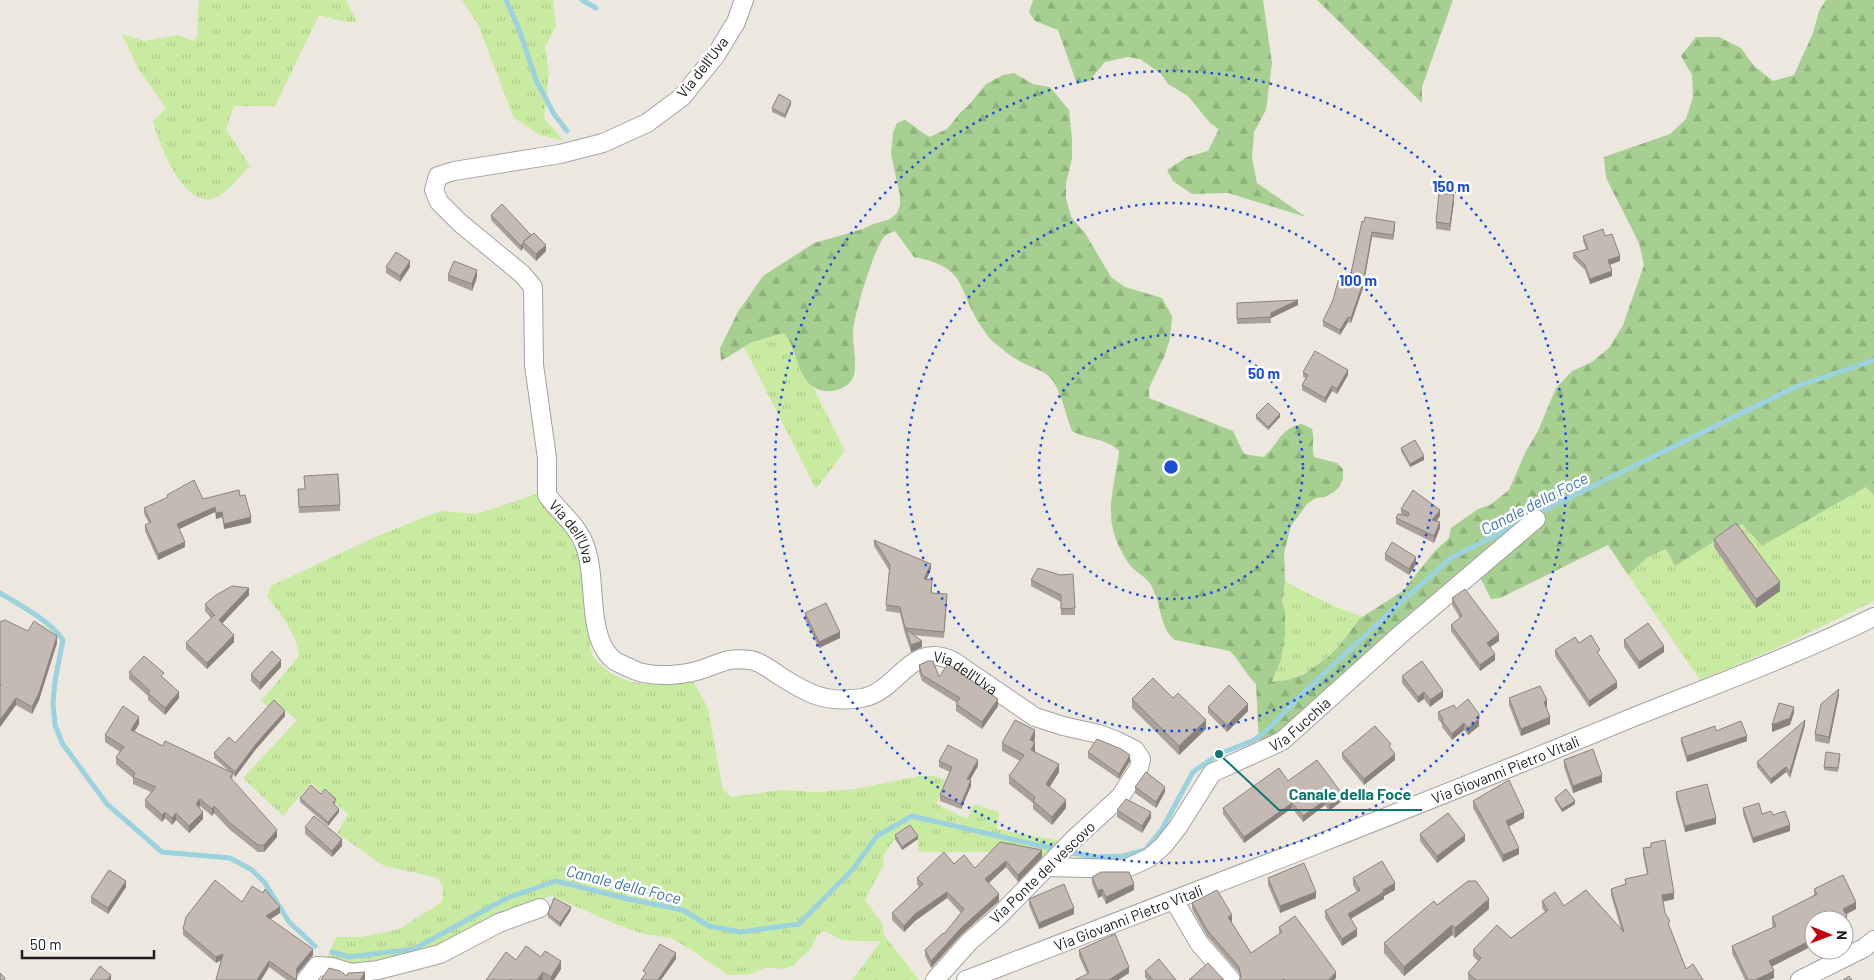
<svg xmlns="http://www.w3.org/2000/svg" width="1874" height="980" font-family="Barlow,sans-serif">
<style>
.grass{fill:url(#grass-tufts)}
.forest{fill:url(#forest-firs)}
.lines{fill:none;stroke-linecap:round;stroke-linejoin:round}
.stream{stroke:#9cd2de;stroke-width:5}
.street-casing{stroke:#a2a2a2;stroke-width:20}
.street{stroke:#fff;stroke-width:18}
.wall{fill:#a9a09a}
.shaded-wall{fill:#8a827d}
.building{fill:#c5bab3;stroke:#8a827d}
.ring{fill:none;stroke:#1d4ed8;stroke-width:2.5;stroke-dasharray:2.5 5}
.labels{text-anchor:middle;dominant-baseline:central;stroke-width:5;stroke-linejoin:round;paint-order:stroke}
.street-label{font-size:15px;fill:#1b1b1b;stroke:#fff}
.water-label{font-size:16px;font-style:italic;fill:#4078a6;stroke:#fff}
.centre{fill:#1d4ed8;stroke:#fff;stroke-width:2.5}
.ring-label{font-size:15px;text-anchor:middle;font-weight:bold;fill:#1d4ed8;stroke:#fff;stroke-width:5;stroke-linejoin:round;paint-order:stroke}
.leader{fill:none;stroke:#0f766e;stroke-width:2}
.callout-dot{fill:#0f766e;stroke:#fff;stroke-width:2}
.callout-label{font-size:16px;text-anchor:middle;font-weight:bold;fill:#0f766e;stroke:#fff;stroke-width:5;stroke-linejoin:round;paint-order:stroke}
</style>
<defs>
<pattern id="grass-tufts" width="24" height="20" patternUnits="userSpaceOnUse" patternTransform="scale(1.25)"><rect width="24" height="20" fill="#c9eba1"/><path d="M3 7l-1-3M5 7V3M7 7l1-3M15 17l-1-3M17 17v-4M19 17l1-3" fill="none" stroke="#acc98a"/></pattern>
<pattern id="forest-firs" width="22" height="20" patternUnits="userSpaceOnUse" patternTransform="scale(1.25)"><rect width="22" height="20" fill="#a6cf91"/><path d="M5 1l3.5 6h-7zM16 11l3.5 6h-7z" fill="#8eb17c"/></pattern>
</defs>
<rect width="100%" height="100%" fill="#ede8df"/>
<path class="grass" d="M199,0H346L357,22H345L319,15L275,106H234L226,129L250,166C241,175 225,196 212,199C183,206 158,143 153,121L166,108L139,70L122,34L144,41L178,35L194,41L197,36Z
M462,0H553L556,26L545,47L549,73L544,118L564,141L540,135L514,118L478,25Z
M784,333L790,340L802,372L813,387L845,451L816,489L744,347L752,342Z
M1866,487L1874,495V601L1775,649L1700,680L1628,575L1648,557L1667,549L1675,566L1742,524L1762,546Z
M539,493C554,516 576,537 582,564C587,588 585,613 589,636C590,643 591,653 594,658C596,661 600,664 602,666C627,689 663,686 693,681L708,708L723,790L732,797L781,790L816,792L855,789L919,776H935L947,781L936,804L967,819L974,804L999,812L997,829L1060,841V844L1046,857L1029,852H919L918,841L906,830L891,844L883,856L884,864L865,900L882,923L884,935L919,980H852L881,941C876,942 844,941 839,939C834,936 830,933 824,931C814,935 815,944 809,951C802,958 799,956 794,966L783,969L767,967L750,974L728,975L693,951L671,938L644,934L618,925L552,896L541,899L427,954L379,967L326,961L336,937H361L399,929L442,902L443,887L438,878L384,866L337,833L348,814L311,783L283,816L243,778L297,720L274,702L269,708L261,701L299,656C296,632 281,615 267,596L271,586L375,537L432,514L443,511L477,514Z
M1285,581C1310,595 1335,608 1362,616C1353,623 1348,636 1341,645C1323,665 1298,679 1272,683L1281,660L1285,611L1282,602Z"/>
<path class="forest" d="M1033,0H1263L1272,63L1266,110L1254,132L1252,158L1257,183L1306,217L1228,193L1192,194L1173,181L1167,170L1187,157L1208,151L1219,129L1210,123L1188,96L1168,84L1160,73L1140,59L1128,57L1105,62L1089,81L1077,84L1058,30L1035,21L1029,12Z
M1317,0H1453L1422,87V103Z
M1826,0H1874V495L1866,487L1762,546L1742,524L1675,566L1666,549L1648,557L1628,575L1608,545L1500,598L1491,599L1482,581L1470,567L1450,579L1451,586L1415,609L1281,730L1259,744L1256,684C1246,675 1240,661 1230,651L1175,640C1160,629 1162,608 1154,592C1153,589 1151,584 1149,582C1143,575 1135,572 1129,564C1100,520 1113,499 1119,451C1107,438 1087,440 1072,431C1066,416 1062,394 1053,381C1045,370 1032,368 1021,362C1012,357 1003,350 996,344C989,339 986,333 981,326C956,288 969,268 914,257L895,231C892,232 887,234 885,236C874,247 853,318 853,333C853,347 857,362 854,375C849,391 825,396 812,386C796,373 797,348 784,333L752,342L721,361L720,348L738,312L763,276L814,243L863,229L871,225L890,219L897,213L900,205V196L891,154L893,133L897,123L905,120C914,125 920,132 930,137L947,129L961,112L968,106L986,84L1003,75L1014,73L1033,84L1050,87L1069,110L1072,139V159L1066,183V198L1071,217L1085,233L1111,277L1125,287L1162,298L1172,316L1170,339L1164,357L1149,388V398L1233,431L1244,454L1263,457C1280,444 1278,429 1302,424L1312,429C1315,440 1311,447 1314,457L1337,463L1343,469V478L1340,486L1334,492L1325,497L1316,498L1307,504L1291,526L1284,553L1285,581L1282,602L1285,611V633L1281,660L1272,682L1287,680L1304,674L1327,658L1341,644L1359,619L1403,591L1434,552L1449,538L1451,528L1478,509L1490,505L1509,490L1526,451L1538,431L1556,388L1572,371L1592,362L1610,347L1623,325L1644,265L1639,243L1606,178L1604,157L1670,134L1686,119L1693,97L1692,75L1681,56L1696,37H1719L1741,48L1754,66L1773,81L1794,75L1813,33L1819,11Z"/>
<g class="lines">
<path class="stream" d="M506,0L519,29L536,80L554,114L567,131
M582,0L596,8
M1536,514L1795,387L1874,360
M0,593C20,605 50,621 63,640L55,681L53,703L55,725L62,743L107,804L162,852L230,858L252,870L265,883L289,922L315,946
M1066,852L1097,857L1123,856L1145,850L1162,829L1193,772L1219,754L1252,741L1265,732L1302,694L1398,605L1451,558L1522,522
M332,952L349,957L414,949L507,898L556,881L628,899L683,910L709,926L740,932L799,924L853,869L877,836L912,816L1058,850"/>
<defs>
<g id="street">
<path id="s1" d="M744,0L736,22L716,55L682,97L647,123L603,143L560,154L454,171L438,176L434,190L439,202L459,222L522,274L533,287L534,365L547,458V495C559,512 578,525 585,546C598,579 585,639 615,661C618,663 622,664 625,666C631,668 637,672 643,673C662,677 685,675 703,669C723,662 729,657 750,660C759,661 770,669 777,674C806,693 825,704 862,698C899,691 910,640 953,661L1035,717L1063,726L1099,734L1117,741L1135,750L1141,759L1139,768L1120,797L1074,839L998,917L969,942L935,980"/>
<path id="s2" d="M1047,867L1125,869L1149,858L1163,846L1178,827L1212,773L1282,741L1401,634L1536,519"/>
<path d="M1174,900L1199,943L1231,980"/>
<path d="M306,980L317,966L332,967L352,973L378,970L440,954L499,923L540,908"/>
<path id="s3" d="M966,980C1187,895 1409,810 1629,719C1711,686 1794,656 1874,617"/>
<path d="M1800,980L1864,948L1874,940"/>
</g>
</defs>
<use href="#street" class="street-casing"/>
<use href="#street" class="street"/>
</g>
<path class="wall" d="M791,104L785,118L772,112V108Z
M1454,201L1450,231L1436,229V222Z
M491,215L531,235L546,251L536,261L523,248L521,251L491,220Z
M1362,221L1395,227L1393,240L1372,237L1363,288L1351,323L1348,322L1340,335L1323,326V321L1333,300L1350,278Z
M1583,236H1605L1620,261L1610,265L1612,276L1590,284L1585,270L1573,258V253L1586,249L1583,241Z
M386,267H410L400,282L386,273Z
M448,275L477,277L472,291L448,281Z
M1237,303L1298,305L1271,318V323L1237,324Z
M1303,372L1348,375L1337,394L1332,391L1325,403L1302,390V385L1306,378L1303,377Z
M1256,415L1280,417L1268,430L1256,419Z
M1401,448L1424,460L1410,467L1401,451Z
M298,489L340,505V511L299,513Z
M167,495L203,499L240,496L251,523L224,529L222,517L216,519L215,512L179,529L185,547L158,560L145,531V525L149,523L144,514V508L167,498Z
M1401,509L1440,516L1437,521L1440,528L1434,543L1396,524V518L1401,514Z
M1714,539L1780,591L1756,608L1714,547Z
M874,540L931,569L927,579L932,586V593L947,600L944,638L913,635L922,647L911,652L905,634L900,613L886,611L889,570L874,546Z
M1385,554L1416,564L1409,575L1385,560Z
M1060,575L1075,608V615H1061V602L1031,586V580Z
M249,595L222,623L234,642L207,669L186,649V643L211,618L205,611V604Z
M1452,598L1499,641L1490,647L1495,660L1480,671L1451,631V625L1460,618L1452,605Z
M805,613L840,638L819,648L805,620Z
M0,622L28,631L57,643L39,700L32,714L16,705L0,727Z
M1624,640L1664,652L1639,669L1624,647Z
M1579,643L1600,656L1617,688L1589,707L1555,656V650Z
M919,665L939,677L998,706L982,729L956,711V704L957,703L922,681L919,672Z
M281,667L260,690L251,681V674Z
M129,672L164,678L179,698L165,715L148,700V696L129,679Z
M1402,676L1443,697L1430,707L1424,699L1418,703L1402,683Z
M1839,695L1829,744L1815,741V734Z
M1173,698L1206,729L1179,755L1132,708V699Z
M1509,698L1547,707H1546L1550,724L1521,736L1509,705Z
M1208,707L1248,711L1227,732L1208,713Z
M1456,709L1479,726L1468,735L1464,730L1452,740L1442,727V724L1438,719V712Z
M285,716L256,749L235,777L233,774L232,780L277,837L264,852H258L230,830L214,813L212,816L200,806L199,808L203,819L189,833L176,820L172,825L165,818L162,822L145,807V800L151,792L133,784V778L116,764V757L120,752L105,742V735L139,724L134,732L163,746L230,772L214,758V753L235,743Z
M1805,725L1790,778L1786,772L1771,784L1757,767V762Z
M1716,731L1747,741L1687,762L1681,743V738Z
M1035,739L1034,741L1035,751L1059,772L1050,787L1066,808L1052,825L1033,809V803L1009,784V776L1020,761L1002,751V743Z
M1088,752L1130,761L1119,779L1088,758Z
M1342,753L1395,760L1364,785L1342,758Z
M1840,758L1838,772L1824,770V767Z
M1564,760L1602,782L1573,793L1564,767Z
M939,761L978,766L970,780L971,786L961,809L940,801V795L950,772L939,767Z
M1288,781L1343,800L1329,811L1325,805L1303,822L1292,808L1244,843L1223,814V808Z
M1135,787L1165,792L1156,808L1135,793Z
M1676,792L1716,824L1685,832L1676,799Z
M321,794L336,802L334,805L339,812L328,826L300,802V798Z
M1555,798L1575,804L1562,812L1555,801Z
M1473,801L1524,818L1509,826L1519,854L1503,862L1473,808Z
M1743,808L1762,814L1773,815L1790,831L1753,843L1743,814Z
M1117,810L1151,818L1142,833L1117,817Z
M305,827L342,846L332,857L305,834Z
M1420,834L1465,841L1437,863L1420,841Z
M895,835L918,839L902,850L895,839Z
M1000,842L1042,857L1018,882L1006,867L989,883L999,901L961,935L931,968L925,956V950L944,934L961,913L947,898L915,921L904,932L892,920V913L919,887L917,884V878L954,864L975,868Z
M1651,843L1674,899L1663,901L1665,913L1670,928L1686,969L1703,980H1469L1468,979V973L1478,961L1473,956V950L1511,938L1545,912L1542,908V901L1564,906L1621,929L1611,895V889L1625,884V879L1647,875L1643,854V848L1651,847Z
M1092,877L1134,890L1106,904L1102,896L1098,898L1092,883Z
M1268,878L1316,898L1280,913L1268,885Z
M1353,878L1395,890L1384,896V899L1351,919L1357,936L1342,946L1325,918V911L1357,892L1353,885Z
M126,887L108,914L91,903V897Z
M1814,889L1856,909L1846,914L1847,923L1814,920V945L1772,966L1774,978L1769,980H1745L1732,953V946L1773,927L1772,924V917L1814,896Z
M1029,899L1074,914L1039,929L1029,905Z
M242,902L280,913L270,919L313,955L297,974L296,980H287L269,967L261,980H216L221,960L216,963L183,935V929Z
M1192,903L1232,921L1231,922L1251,953L1279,934V927L1336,978L1334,980H1239L1240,978L1239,973L1207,936L1192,909Z
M1437,905L1489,909L1455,938L1452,935L1404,976L1384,953V943Z
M571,910L560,927L548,917V914Z
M1079,950L1129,973L1118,980H1075L1087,974L1079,956Z
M541,957L561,969L554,980H486L516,960Z
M1145,971L1176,980H1147L1145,977Z"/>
<path class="shaded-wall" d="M791,101V104L785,118V115Z
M1454,195V201L1450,231V224Z
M1395,222V227L1393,240V235Z
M1372,232V237L1363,288L1351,323V318Z
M523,243V248L521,251V246Z
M546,245V251L536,261V254Z
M1620,256V261L1608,265V260Z
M410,261V267L400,282V276Z
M477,270V277L472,291V284Z
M1612,271V276L1590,284V279Z
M1298,300V305L1271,318V313Z
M1348,317V322L1340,335V330Z
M1348,370V375L1337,394V389Z
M1332,386V391L1325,403V398Z
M1280,414V417L1268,430V427Z
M1424,456V460L1410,467V464Z
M215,507V512L177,530V524Z
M1440,510V516L1432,527V520Z
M222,512V517L216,519V513Z
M251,517V523L224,529V524Z
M1440,522V528L1434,543V536Z
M185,542V547L158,560V554Z
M1416,557V564L1409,575V569Z
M931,564V569L924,585V579Z
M1780,582V591L1756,608V599Z
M249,588V595L219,627V620Z
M840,632V638L819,648V642Z
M1499,634V641L1487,649V643Z
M234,635V642L207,669V663Z
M57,636V643L39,700L32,714V707Z
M922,641V647L911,652V645Z
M1664,646V652L1639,669V662Z
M1495,654V660L1480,671V665Z
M281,660V667L260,690V683Z
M1617,682V688L1589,707V701Z
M1839,689V695L1829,744V737Z
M1443,691V697L1430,707V700Z
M179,692V698L165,715V708Z
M1424,692V699L1418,703V697Z
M16,698V705L0,727V720Z
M998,699V706L982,729V722Z
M1547,700V707L1544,708V702Z
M1248,704V711L1227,732V725Z
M1794,707V713L1790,725L1772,732V725Z
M285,711V716L256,749L235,777V772L256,744Z
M139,717V724L131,737V730Z
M1550,717V724L1521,736V729Z
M1479,719V726L1468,735V728Z
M1206,720V729L1179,755V746Z
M1805,720V725L1790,778V772Z
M1464,723V730L1452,740V734Z
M1035,730V739L1030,748V740Z
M1747,736V741L1687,762V756Z
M1035,742V750L1031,758V750Z
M1395,754V760L1364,785V779Z
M1130,755V761L1119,779V774Z
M978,760V766L967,785V779Z
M1059,764V772L1046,792V784Z
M1786,767V772L1771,784V779Z
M1602,775V782L1573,793V786Z
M971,780V786L961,809V804Z
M1165,787V792L1156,808V802Z
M1343,795V800L1329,811V805Z
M200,799V806L196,811V804Z
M1066,800V808L1052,825V817Z
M1325,800V805L1303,822V816Z
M1575,801V804L1562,812V809Z
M1292,803V808L1244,843V837Z
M214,806V813L212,816V809Z
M339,809V812L328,826V822Z
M165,812V818L162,822V815Z
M203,812V819L189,833V826Z
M1151,812V818L1142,833V826Z
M1524,812V818L1506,828V821Z
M176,813V820L172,825V818Z
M1716,818V824L1685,832V826Z
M1790,825V831L1753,843V838Z
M277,830V837L264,852V845Z
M1465,835V841L1437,863V856Z
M918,836V839L902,850V847Z
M342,839V846L332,857V851Z
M1519,848V854L1503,862V855Z
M1042,850V857L1018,882V875Z
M1006,861V867L985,886V879Z
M126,881V887L108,914V908Z
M1395,883V890L1384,896V899L1348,920V914Z
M1134,884V890L1106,904V897Z
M1102,889V896L1098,898V891Z
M947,892V898L915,921L904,932V926L915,914Z
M1316,892V898L1280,913V906Z
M1674,893V899L1662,902V895Z
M999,894V901L961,935L931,968V961L961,928Z
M1489,899V909L1455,938V928Z
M1856,902V909L1843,916V909Z
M280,907V913L266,922V916Z
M571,907V910L560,927V923Z
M1074,908V914L1039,929V923Z
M1232,915V921L1228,924V917Z
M1847,916V923L1844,924V920H1840Z
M1452,925V935L1404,976V967Z
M1357,929V936L1342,946V939Z
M1814,933V945L1769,968V961Z
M313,949V955L297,974L296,980L297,968Z
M676,953V959L661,980H658Z
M223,954V959L216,963V957Z
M269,961V967L261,980H257Z
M561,961V969L554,980H551V977Z
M1129,967V973L1118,980H1109Z
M1774,971V978L1769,980H1755Z
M365,972V980H360Z
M543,972V980H537Z
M1336,972V978L1334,980H1329Z
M111,975V980H107Z"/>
<path class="building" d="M779,94L791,101L785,115L772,108Z
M1439,193L1454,195L1450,224L1436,222Z
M502,204L531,235L523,242H524L521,246L491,215Z
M1365,217L1395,222L1393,235L1372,232L1363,283L1351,318L1348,317L1340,330L1323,321L1333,300L1340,274L1350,278L1362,221L1364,222Z
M1603,229L1605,236L1612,234L1620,256L1608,260L1612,271L1590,279L1585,265L1573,253L1588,249L1583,236Z
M534,233L546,245L536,254L523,242Z
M396,252L410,261L400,276L386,267Z
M454,261L477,270L472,284L448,275Z
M1298,300L1271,313V317L1237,319V303Z
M1315,351L1348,370L1337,389L1332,386L1325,398L1302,385L1308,375L1303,372Z
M1268,403L1280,414L1268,427L1256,415Z
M1415,440L1424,456L1410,464L1401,448Z
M338,474L340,505L299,507L298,489H305L304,476Z
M194,480L203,499L239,490L240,496L245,495L251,517L224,524L222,512L216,513L215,507L177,524L185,542L158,554L145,525L151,522L144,508L168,497L167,495Z
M1413,490L1440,510L1432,520L1440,522L1434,536L1396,518L1398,514L1408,516L1409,513L1401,509Z
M1736,523L1780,582L1756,599L1714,539Z
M874,540L931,564L924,579L932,580L931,593L947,594L944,632L905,628L900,607L886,605L890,565Z
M1392,542L1416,557L1409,569L1385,554Z
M1038,568L1060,575L1073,574L1075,608L1061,609V595L1031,580Z
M232,586L249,588L219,620L234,635L207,663L186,643L214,615L215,616L205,604L216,595Z
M1465,589L1499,634L1487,643L1495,654L1480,665L1451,625L1462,616L1452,598Z
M826,603L840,632L819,642L805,613Z
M5,620L28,631L34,621L57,636L39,693L32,707L16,698L0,720V686L1,685L0,684V622Z
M1648,623L1664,646L1639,662L1624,640Z
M906,629L922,641L911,645Z
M1591,635L1600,650L1597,652L1617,682L1589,701L1555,650L1575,637L1579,643Z
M272,651L281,660L260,683L251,674Z
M144,656L164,673L161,676L179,692L165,708L148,693L150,691L129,672Z
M928,661H933L939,677L948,664L998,699L982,722L956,704L960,698L922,675L919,665Z
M1422,661L1443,691L1430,700L1424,692L1418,697L1402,676Z
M1153,678L1173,698L1178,693L1206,720L1179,746L1132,699Z
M1229,685L1248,704L1227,725L1208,707Z
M1540,686L1547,700L1544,702L1550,717L1521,729L1509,698Z
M1839,689L1829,737L1815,734L1821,704Z
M1468,699L1479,714V719L1468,728L1464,723L1452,734L1442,721L1443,719L1438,712L1454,705L1456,709Z
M274,700L285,711L256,744L235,772L214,753L229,737L235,743Z
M1779,703L1794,707L1790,718L1772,725Z
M123,706L139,717L131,730L163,746L165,741L233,773L230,777L277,830L264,845H258L230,823L214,806L212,809L200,799L196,804L203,812L189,826L176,813L172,818L165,812L162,815L145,800L156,787L133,777L135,773L116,757L124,747L105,735Z
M1015,720L1035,730L1030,740L1035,742L1031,750L1059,764L1046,784L1066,800L1052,817L1033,801L1035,797L1009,776L1024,755L1002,743Z
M1805,720L1790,772L1786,767L1771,779L1757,762Z
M1741,721L1747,736L1687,756L1681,738L1715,726L1716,731Z
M1375,726L1391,744L1389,746L1395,754L1364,779L1342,753Z
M1097,739L1121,749L1130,755L1119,774L1088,752Z
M948,745L978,760L967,779L971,780L961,804L940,795L952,767L939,761Z
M1593,749L1602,775L1573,786L1564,760Z
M1826,752L1840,754L1838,768L1824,767Z
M1317,760L1343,795L1329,805L1325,800L1303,816L1292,803L1244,837L1223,808L1279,768L1288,781Z
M1146,772L1165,787L1156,802L1135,787Z
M1509,780L1524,812L1506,821L1519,848L1503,855L1473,801Z
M1707,784L1716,818L1685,826L1676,792Z
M311,785L321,794L325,789L336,799L333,803L339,809L328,822L300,798Z
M1566,789L1575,801L1562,809L1555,798Z
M1126,799L1151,812L1142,826L1117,810Z
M1759,803L1762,814L1771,811L1773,815L1785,811L1790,825L1753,838L1743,808Z
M1448,813L1465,835L1437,856L1420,834Z
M314,816L342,839L332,851L305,827Z
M910,825L918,836L902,847L895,835Z
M1665,840L1674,893L1662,895L1665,913L1670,921L1668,923L1686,969L1693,964L1703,980H1476L1468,973L1481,958L1473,950L1497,925L1511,938L1548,910L1542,901L1555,892L1564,906L1586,890L1624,932L1611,889L1626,884L1625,879L1648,874L1643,848L1651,847V843Z
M1000,842L1042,850L1018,875L1006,861L985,879L999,894L961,928L931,961L925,950L943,933L944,934L964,909L947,892L915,914L904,926L892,913L923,884L917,878L944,852L954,864L964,855L975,868Z
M1382,861L1395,883L1383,890L1384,892L1348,914L1357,929L1342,939L1325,911L1360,890L1353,878Z
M1304,863L1316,892L1280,906L1268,878Z
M109,870L126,881L108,908L91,897Z
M1101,872H1129L1134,884L1106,897L1102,889L1098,891L1092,877Z
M1843,875L1856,902L1843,909L1847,916L1840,920H1814V933L1812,934L1814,939L1769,961L1774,971L1755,980H1748L1732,946L1776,926L1772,917L1817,894L1814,889Z
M215,880L242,902L252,886L263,893L265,889L280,907L266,916L313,949L297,968L296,980L269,961L257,980H216L223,954L216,957L183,929L186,917Z
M1468,881H1476L1489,899L1455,928L1452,925L1404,967L1384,943L1434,901L1437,905Z
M1064,884L1074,908L1039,923L1029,899Z
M1217,890L1232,915L1228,917L1251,953L1282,932L1279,927L1295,916L1336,972L1329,980H1285L1284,979L1282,980H1239L1241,977L1239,967L1207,930L1192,903Z
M554,898L571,907L560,923L548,914Z
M1115,934L1129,967L1109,980H1075L1089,973L1079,950Z
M660,944L676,953L658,980H641L646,973L643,971Z
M526,946L541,957L545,951L561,961L551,977L543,972L537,980H512L511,979V980H486L506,952L516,960Z
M1159,959L1176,980H1153L1145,971Z
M1208,963L1224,980H1189Z
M100,966L111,975L107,980H90Z
M329,968L340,971L347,976L348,973L365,972L360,980H321Z
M0,973L5,978L4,980H0Z
M1849,976L1852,980H1843Z"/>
<g class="ring">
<circle cx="1171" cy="467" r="132"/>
<circle cx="1171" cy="467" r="264"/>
<circle cx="1171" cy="467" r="396"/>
</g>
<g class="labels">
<g class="street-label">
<text transform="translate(702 67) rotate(-52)">Via dell'Uva</text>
<text stroke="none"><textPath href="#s1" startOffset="785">Via dell'Uva</textPath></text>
<text stroke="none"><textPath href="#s1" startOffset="1308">Via dell'Uva</textPath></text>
<text stroke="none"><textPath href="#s2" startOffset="312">Via Fucchia</textPath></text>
<text stroke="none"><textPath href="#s3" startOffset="579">Via Giovanni Pietro Vitali</textPath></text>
<text transform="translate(1042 872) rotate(-44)">Via Ponte del vescovo</text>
<text stroke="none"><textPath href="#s3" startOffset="174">Via Giovanni Pietro Vitali</textPath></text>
</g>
<g class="water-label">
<text transform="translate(1534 503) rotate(-27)">Canale della Foce</text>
<text transform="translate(624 884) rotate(14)">Canale della Foce</text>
</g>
</g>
<circle cx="1171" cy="467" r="8" class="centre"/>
<g class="ring-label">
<text x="1451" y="192">150 m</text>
<text x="1358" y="286">100 m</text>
<text x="1264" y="379">50 m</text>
</g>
<path class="leader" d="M1219 754L1279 810H1422"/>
<circle class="callout-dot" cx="1219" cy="754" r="5"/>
<g class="callout-label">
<text x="1350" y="800">Canale della Foce</text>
</g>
<g transform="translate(1829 935) rotate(91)"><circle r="24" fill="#ffffff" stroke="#a4a4a4"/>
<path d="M0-4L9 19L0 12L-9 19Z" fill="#c50008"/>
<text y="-8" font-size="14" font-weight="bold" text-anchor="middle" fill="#1b1b1b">N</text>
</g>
<path d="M22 950v8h132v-8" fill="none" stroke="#1b1b1b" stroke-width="2.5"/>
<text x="30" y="950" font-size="15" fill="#1b1b1b" stroke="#ffffff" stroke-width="4" paint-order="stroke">50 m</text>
</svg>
